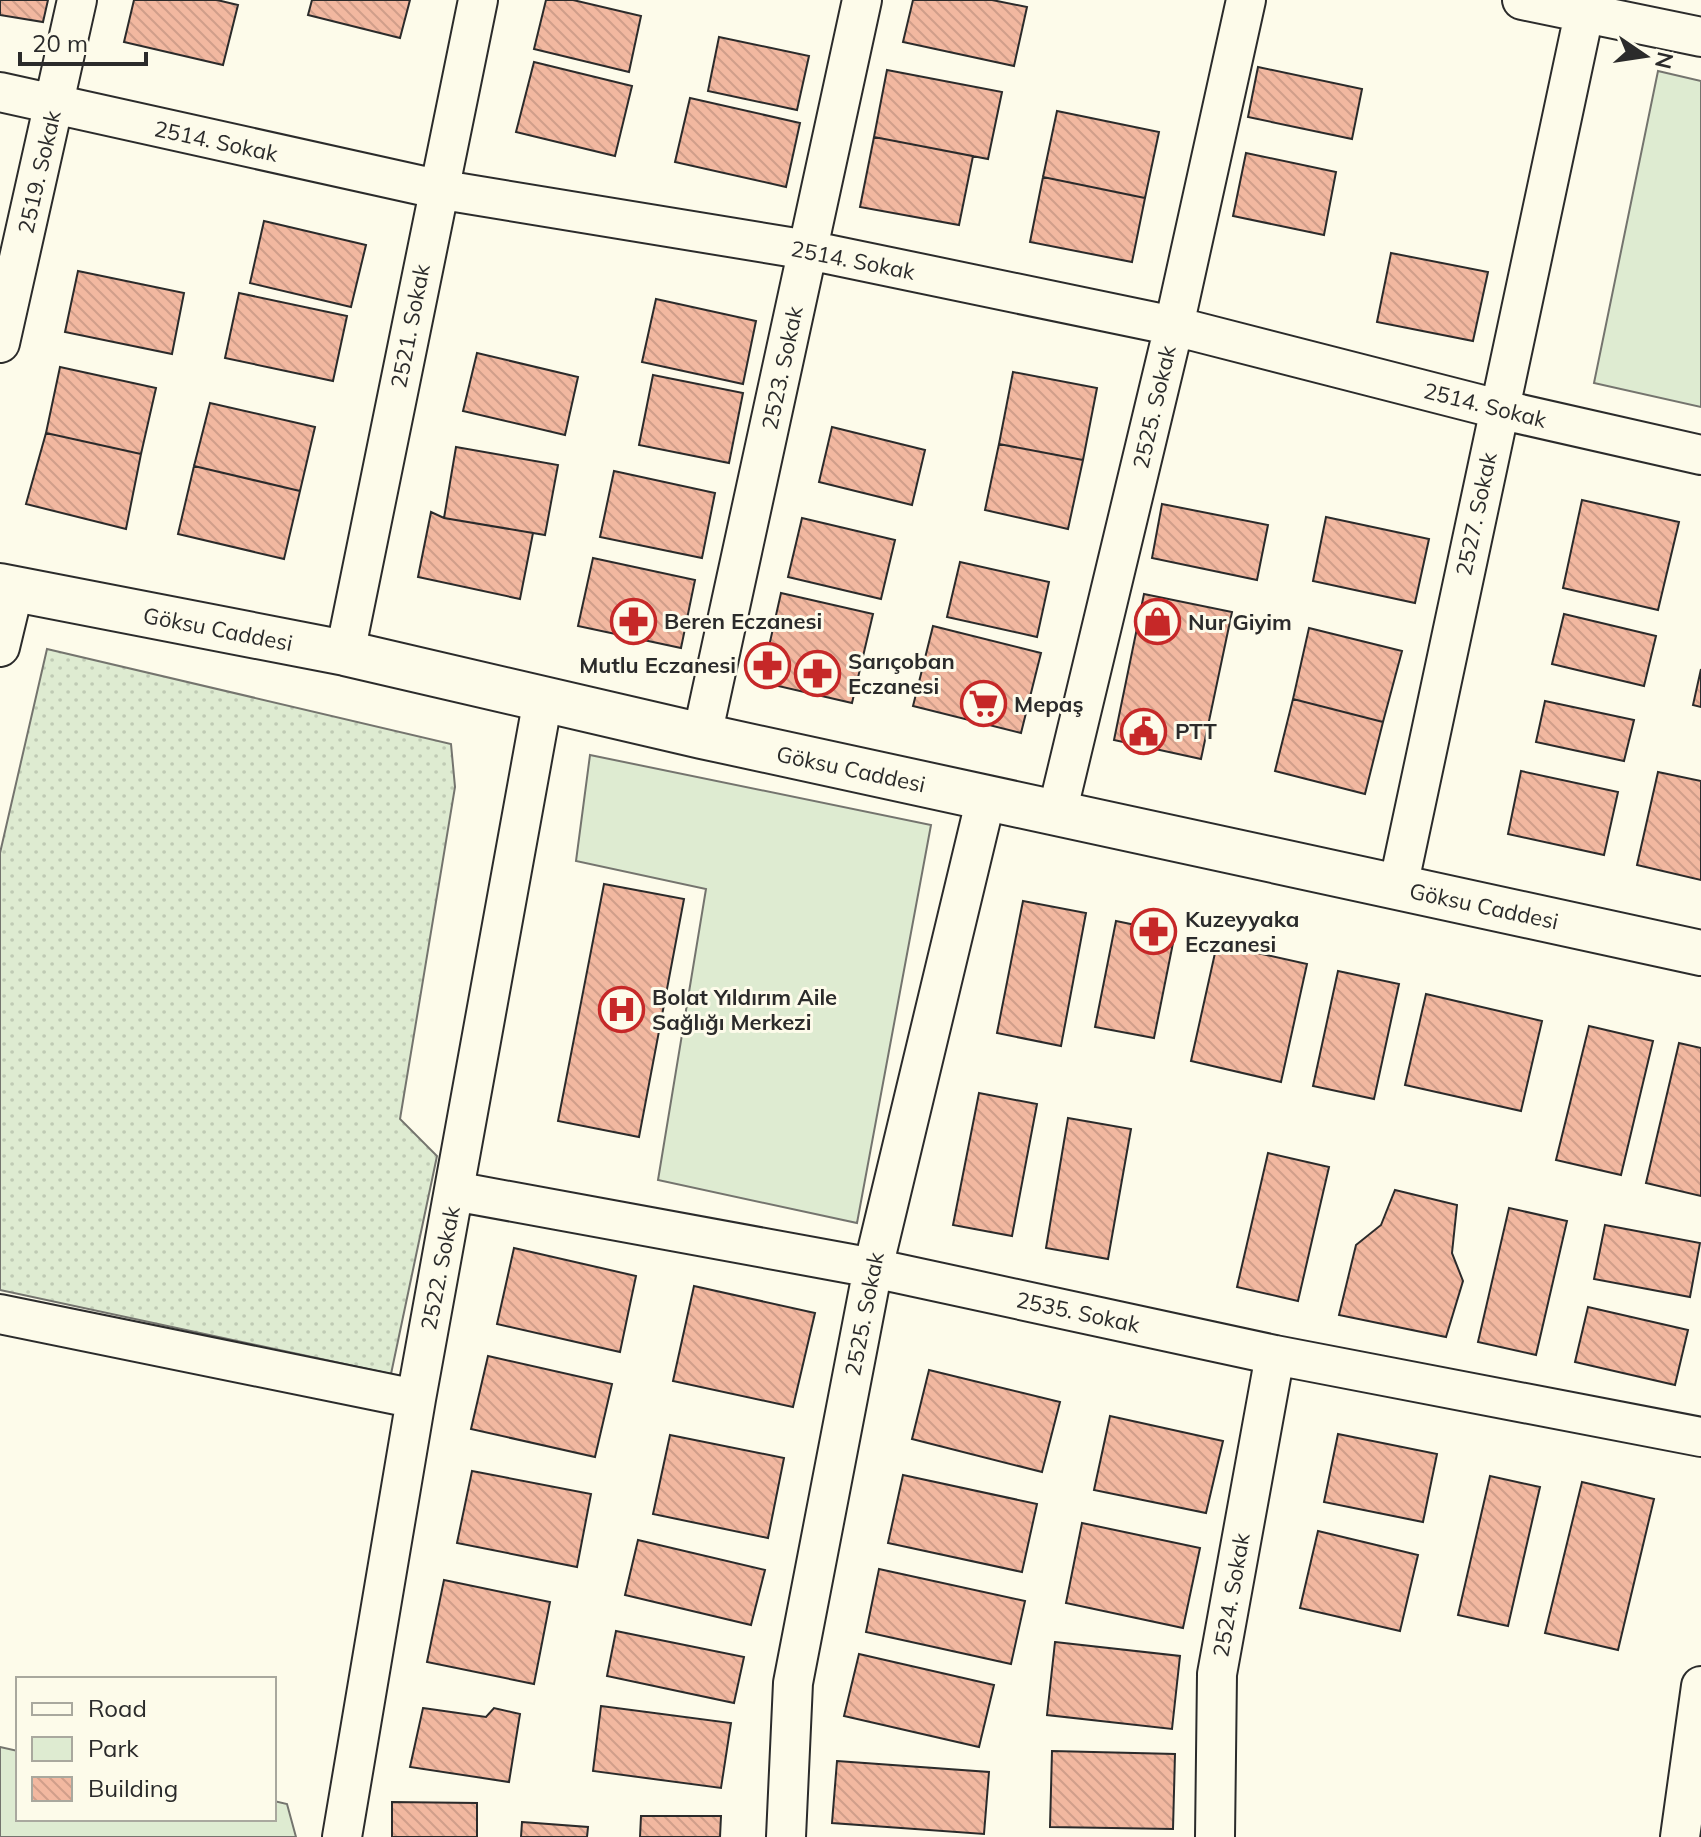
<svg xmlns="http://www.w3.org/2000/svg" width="1701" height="1837" font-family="Mulish,sans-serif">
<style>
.grass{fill:url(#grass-dots);stroke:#74746e;stroke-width:2}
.park{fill:#deebd1;stroke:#74746e;stroke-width:2}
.building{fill:url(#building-back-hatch);stroke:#2b2b2b;stroke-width:2}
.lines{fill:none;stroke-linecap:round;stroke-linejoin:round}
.street-casing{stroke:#2b2b2b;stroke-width:42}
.secondary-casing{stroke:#2b2b2b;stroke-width:48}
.street{stroke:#fdfbea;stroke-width:38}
.secondary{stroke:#fdfbea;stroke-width:44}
.labels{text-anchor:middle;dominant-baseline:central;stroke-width:6;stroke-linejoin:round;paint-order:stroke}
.street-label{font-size:22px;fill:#2b2b2b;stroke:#fdfbea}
.poi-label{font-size:22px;font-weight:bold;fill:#2b2b2b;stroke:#fdfbea;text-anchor:start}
</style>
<defs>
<pattern id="grass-dots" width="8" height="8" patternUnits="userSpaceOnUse" patternTransform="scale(2)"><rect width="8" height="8" fill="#deebd1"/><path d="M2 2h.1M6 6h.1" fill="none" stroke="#bfcab4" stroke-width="1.8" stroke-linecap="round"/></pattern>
<pattern id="building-back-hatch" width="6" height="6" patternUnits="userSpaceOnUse" patternTransform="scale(2)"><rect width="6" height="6" fill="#f2b8a0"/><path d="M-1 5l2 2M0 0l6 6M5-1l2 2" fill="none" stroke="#d09e8a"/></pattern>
</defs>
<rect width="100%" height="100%" fill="#fdfbea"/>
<path class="grass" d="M47,649L451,744L455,787L400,1119L437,1156L391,1374L0,1290V853Z"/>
<path class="park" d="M1658,71L1701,81V407L1594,383Z
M590,755L931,825L857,1223L658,1180L706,889L576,861Z
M0,1747L18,1751V1819H274V1801L287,1804L296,1837H0Z"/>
<path class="building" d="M0,0H48L43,22L0,15Z
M134,0H217L238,5L223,65L124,42Z
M312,0H410L400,38L308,15Z
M546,0H573L641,16L629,72L534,49Z
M913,0H992L1027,7L1014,66L903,42Z
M719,37L809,56L797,110L708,91Z
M534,62L632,86L615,156L516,132Z
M1258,67L1362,89L1352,139L1248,117Z
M887,70L1002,92L988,159L874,137Z
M690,98L800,123L786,187L675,162Z
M1057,111L1159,132L1145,198L1043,177Z
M874,137L973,156L959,225L860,207Z
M1246,153L1336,172L1324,235L1233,216Z
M1043,177L1145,198L1132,262L1030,242Z
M264,221L366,245L351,307L250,283Z
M1391,253L1488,272L1473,341L1377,322Z
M78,271L184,293L172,354L65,332Z
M239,293L347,316L333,381L225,358Z
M656,299L756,321L743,384L642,362Z
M477,353L578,377L565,435L463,411Z
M60,367L156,388L141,454L46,433Z
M1013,372L1097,388L1083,460L999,444Z
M653,375L743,393L729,463L639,445Z
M210,403L315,427L300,491L194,466Z
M832,427L925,450L912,505L819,482Z
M46,433L141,454L126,529L26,504Z
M999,444L1083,460L1068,529L985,510Z
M456,447L558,465L545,535L444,518Z
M194,466L300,491L284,559L178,534Z
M614,471L715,493L702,558L600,537Z
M1582,500L1679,522L1658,610L1563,588Z
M1162,504L1268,525L1257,580L1152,558Z
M431,512L444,518L533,533L520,599L418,577Z
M1326,517L1429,539L1415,603L1313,581Z
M802,518L895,540L881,599L788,577Z
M593,558L695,580L681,648L578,626Z
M960,562L1049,582L1037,637L947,617Z
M781,593L873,614L852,703L761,682Z
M1144,594L1232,612L1201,759L1114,740Z
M1564,614L1656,636L1644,686L1552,664Z
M933,626L1041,653L1021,733L913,706Z
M1309,628L1402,651L1383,722L1293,699Z
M1701,669V707L1693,705Z
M1293,699L1383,722L1365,794L1275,771Z
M1545,701L1634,720L1624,761L1536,742Z
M1521,771L1618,792L1604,855L1508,834Z
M1658,772L1701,781V880L1637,865Z
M604,884L684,899L639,1137L558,1121Z
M1023,901L1086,913L1061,1046L997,1033Z
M1116,921L1175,933L1154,1038L1095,1027Z
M1217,944L1307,964L1281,1082L1191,1061Z
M1338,971L1399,984L1374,1099L1313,1086Z
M1426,994L1542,1021L1521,1111L1405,1085Z
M1589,1026L1653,1041L1621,1175L1556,1160Z
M1679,1043L1701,1048V1196L1646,1183Z
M979,1093L1037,1104L1012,1236L953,1225Z
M1068,1118L1131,1129L1108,1259L1046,1248Z
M1268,1153L1329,1167L1298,1301L1237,1287Z
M1395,1190L1457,1205L1452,1253L1463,1281L1446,1337L1339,1315L1356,1245L1381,1225Z
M1509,1208L1567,1221L1536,1355L1478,1342Z
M1605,1225L1700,1243L1690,1297L1594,1279Z
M514,1248L636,1276L620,1352L497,1324Z
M694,1286L815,1313L793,1407L673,1381Z
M1588,1307L1688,1330L1675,1385L1575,1362Z
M488,1356L612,1384L595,1457L471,1429Z
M929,1370L1060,1402L1042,1472L912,1439Z
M1110,1416L1223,1441L1206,1513L1094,1490Z
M1338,1434L1437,1454L1423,1522L1324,1502Z
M670,1435L784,1458L768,1538L653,1514Z
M472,1471L591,1494L577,1567L457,1543Z
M903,1475L1037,1504L1022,1572L888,1543Z
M1490,1476L1540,1487L1508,1626L1458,1615Z
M1582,1482L1654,1499L1618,1650L1545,1633Z
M1082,1523L1200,1548L1183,1628L1066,1603Z
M1318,1531L1418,1555L1400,1631L1300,1608Z
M638,1540L765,1570L751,1625L625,1595Z
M879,1569L1025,1601L1011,1664L866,1632Z
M444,1580L550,1602L534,1684L427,1662Z
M616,1631L744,1657L734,1703L607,1676Z
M1055,1642L1180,1656L1172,1729L1047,1715Z
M859,1654L994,1685L979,1747L844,1716Z
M601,1706L731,1723L721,1788L593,1771Z
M423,1708L486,1717L494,1708L520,1714L509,1782L410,1767Z
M1052,1751L1175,1754L1173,1829L1050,1827Z
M837,1761L989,1772L984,1834L832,1823Z
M392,1802L477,1803V1837H392Z
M641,1816H721L720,1837H640Z
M522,1822L588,1827L587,1837H521Z"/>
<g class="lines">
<defs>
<path id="street" d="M1522,0L1701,37
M0,92L437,189L808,250L1174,326L1498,409L1701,455
M0,343L77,0
M0,647L14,589
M345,653L478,0
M702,736L862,0
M1057,813L1174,326L1246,0
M1398,887L1587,0
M454,1191L873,1268L1275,1355L1701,1437
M0,1314L416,1399
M342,1837L416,1399L543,699
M786,1837L793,1683L873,1268L986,798
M1215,1837L1217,1674L1275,1355
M1680,1837L1701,1686"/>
<path id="secondary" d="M0,586L345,653L702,736L1701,953"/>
</defs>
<use href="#street" class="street-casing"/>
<use href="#secondary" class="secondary-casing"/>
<use href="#street" class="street"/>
<use href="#secondary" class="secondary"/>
</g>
<defs>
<symbol id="pharmacy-ring" viewBox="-11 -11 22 22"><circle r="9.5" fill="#fdfbea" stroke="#c62828" stroke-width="1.5"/><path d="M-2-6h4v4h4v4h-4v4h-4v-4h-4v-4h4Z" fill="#c62828"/></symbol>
<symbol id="shop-ring" viewBox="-11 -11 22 22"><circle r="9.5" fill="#fdfbea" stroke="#c62828" stroke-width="1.5"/><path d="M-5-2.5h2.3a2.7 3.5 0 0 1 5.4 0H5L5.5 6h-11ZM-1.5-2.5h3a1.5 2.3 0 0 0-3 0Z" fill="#c62828"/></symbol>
<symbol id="supermarket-ring" viewBox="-11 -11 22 22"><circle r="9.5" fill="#fdfbea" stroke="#c62828" stroke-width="1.5"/><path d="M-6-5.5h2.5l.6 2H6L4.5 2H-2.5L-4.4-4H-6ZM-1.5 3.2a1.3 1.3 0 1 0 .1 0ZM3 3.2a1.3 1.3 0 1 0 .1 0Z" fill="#c62828"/></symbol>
<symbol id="civic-ring" viewBox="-11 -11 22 22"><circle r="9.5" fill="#fdfbea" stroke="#c62828" stroke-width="1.5"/><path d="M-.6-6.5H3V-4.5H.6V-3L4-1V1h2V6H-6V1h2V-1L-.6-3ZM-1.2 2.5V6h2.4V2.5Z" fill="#c62828"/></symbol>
<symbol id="hospital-ring" viewBox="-11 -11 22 22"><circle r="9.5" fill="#fdfbea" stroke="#c62828" stroke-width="1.5"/><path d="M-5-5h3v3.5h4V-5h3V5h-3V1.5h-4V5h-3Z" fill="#c62828"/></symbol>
</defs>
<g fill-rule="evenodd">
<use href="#pharmacy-ring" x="608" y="596" width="51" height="51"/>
<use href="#shop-ring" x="1132" y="596" width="51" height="51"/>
<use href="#pharmacy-ring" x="742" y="640" width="51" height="51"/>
<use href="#pharmacy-ring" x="792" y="648" width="51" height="51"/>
<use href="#supermarket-ring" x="958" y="678" width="51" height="51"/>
<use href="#civic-ring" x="1118" y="706" width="51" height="51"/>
<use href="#pharmacy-ring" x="1128" y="906" width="51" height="51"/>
<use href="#hospital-ring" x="596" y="984" width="51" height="51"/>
</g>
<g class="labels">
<g class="street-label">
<text transform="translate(216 141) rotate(12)">2514. Sokak</text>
<text transform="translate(39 172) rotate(-77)">2519. Sokak</text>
<text transform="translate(853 260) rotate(11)">2514. Sokak</text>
<text transform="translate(410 326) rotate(-79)">2521. Sokak</text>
<text transform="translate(782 368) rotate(-78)">2523. Sokak</text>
<text transform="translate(1485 405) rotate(14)">2514. Sokak</text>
<text transform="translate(1154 407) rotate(-77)">2525. Sokak</text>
<text transform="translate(1476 514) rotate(-78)">2527. Sokak</text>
<text transform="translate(218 629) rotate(11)">Göksu Caddesi</text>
<text transform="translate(851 769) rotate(12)">Göksu Caddesi</text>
<text transform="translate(1484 906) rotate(12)">Göksu Caddesi</text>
<text transform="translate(440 1268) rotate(-79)">2522. Sokak</text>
<text transform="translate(1078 1312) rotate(12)">2535. Sokak</text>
<text transform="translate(864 1314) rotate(-79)">2525. Sokak</text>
<text transform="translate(1231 1595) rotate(-80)">2524. Sokak</text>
</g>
<g class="poi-label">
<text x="664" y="621">Beren Eczanesi</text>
<text x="1188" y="622">Nur Giyim</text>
<text x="848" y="661">Sarıçoban<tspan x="848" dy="25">Eczanesi</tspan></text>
<text x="736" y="665" text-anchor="end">Mutlu Eczanesi</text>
<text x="1014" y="704">Mepaş</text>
<text x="1175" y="731">PTT</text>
<text x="1185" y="919">Kuzeyyaka<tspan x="1185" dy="25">Eczanesi</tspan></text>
<text x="652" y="997">Bolat Yıldırım Aile<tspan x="652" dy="25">Sağlığı Merkezi</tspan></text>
</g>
</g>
<rect x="16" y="1677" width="260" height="144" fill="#fdfbea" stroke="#a9a89e" stroke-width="2"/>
<rect x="32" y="1703" width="40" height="12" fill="#fdfbea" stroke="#a9a89e" stroke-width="2"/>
<text x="88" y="1717" font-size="24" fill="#2b2b2b">Road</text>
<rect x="32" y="1737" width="40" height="24" fill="#deebd1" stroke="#a9a89e" stroke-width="2"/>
<text x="88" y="1757" font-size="24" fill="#2b2b2b">Park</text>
<rect x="32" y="1777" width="40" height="24" fill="url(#building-back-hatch)" stroke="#a9a89e" stroke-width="2"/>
<text x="88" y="1797" font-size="24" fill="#2b2b2b">Building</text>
<g transform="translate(1645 56) rotate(103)" stroke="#fdfbea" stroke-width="6" paint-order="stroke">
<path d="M0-6L14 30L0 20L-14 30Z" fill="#2b2b2b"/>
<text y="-12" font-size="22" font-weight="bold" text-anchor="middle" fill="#2b2b2b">N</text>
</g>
<path d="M20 52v12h126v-12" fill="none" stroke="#2b2b2b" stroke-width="4"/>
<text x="32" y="52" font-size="24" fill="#2b2b2b" stroke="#fdfbea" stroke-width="6" paint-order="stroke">20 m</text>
</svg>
